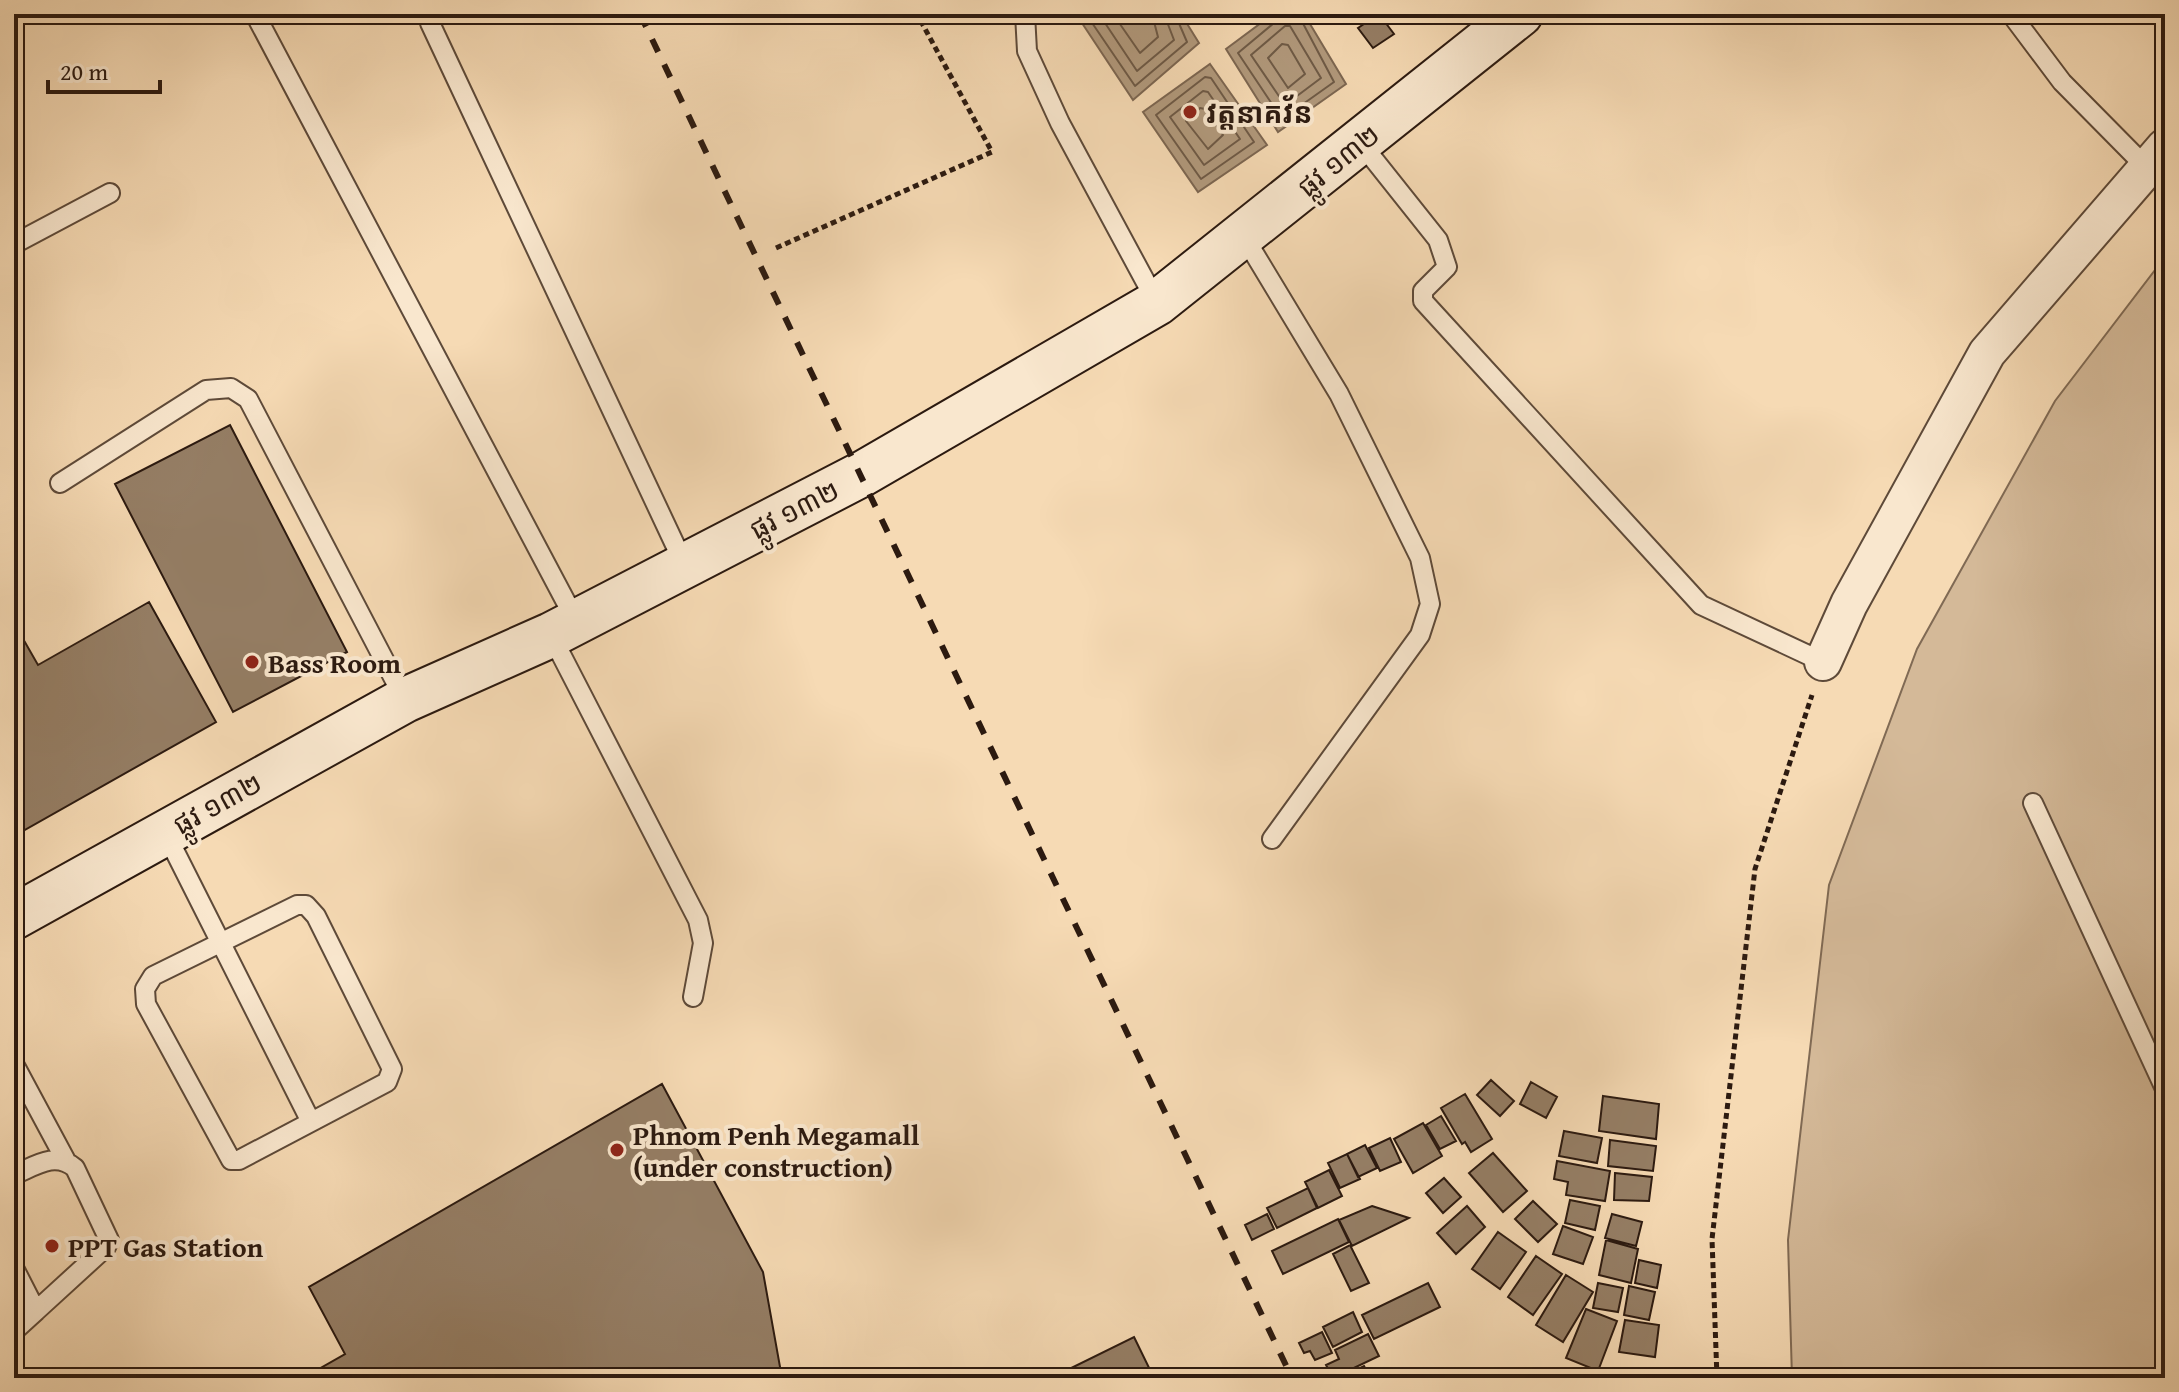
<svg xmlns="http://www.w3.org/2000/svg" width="2179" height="1392" font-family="'Gentium Book Plus','Noto Sans Khmer',serif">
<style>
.green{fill:#d4b998;stroke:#806a54;stroke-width:2}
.water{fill:#b1997c;stroke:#7c6651;stroke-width:2}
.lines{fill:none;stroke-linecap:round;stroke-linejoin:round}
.shore{stroke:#6e5a46;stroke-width:2}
.building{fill:#957e65;stroke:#2c1a10;stroke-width:2}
.lane-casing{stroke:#5e4a39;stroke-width:22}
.street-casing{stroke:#5e4a39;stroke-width:40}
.secondary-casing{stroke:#2c1a10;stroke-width:48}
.path{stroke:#2c1a10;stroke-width:5;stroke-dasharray:6 4;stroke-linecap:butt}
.lane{stroke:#f9e7ce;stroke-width:18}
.street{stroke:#f9e7ce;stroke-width:36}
.secondary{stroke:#f9e7ce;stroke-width:44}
.rail{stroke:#2c1a10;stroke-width:6;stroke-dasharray:14 14;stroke-linecap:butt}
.poi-dot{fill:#8f2418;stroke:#f9e7ce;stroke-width:3}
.labels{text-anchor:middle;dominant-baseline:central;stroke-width:8;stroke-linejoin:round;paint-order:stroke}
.poi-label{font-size:28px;font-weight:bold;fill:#2c1a10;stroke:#f9e7ce;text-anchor:start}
.street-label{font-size:28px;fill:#2c1a10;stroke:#f9e7ce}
</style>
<rect width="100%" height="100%" fill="#f6dab4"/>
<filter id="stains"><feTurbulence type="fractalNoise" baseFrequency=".0025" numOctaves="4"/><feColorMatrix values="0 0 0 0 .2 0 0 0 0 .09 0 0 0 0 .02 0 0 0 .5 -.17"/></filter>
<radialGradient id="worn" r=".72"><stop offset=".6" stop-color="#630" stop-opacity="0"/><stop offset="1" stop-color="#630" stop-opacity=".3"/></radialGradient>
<path class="green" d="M2165,257V1378H1792L1788,1240L1829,885L1917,649L2055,401Z"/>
<path class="water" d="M1082,14H1181L1199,43L1133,100L1078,17Z
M1273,14H1304L1346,84L1278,132L1226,49Z
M1210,64L1267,145L1198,192L1143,112Z"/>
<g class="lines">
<path class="shore" d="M1086,14L1135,86L1187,42L1175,14
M1099,14L1137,71L1174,40L1164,14
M1113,14L1140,53L1158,37L1152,14
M1277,14L1274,23L1238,53L1282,119L1334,82L1298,14
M1285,26H1290L1321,78L1285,105L1251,55Z
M1282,44L1288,45L1305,74L1288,88L1268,58Z
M1205,77L1211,78L1254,142L1201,179L1156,115Z
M1203,91L1208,92L1240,139L1204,165L1170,117Z
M1200,108L1205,109L1223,135L1208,149L1186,121Z"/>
</g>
<path class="building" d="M1379,14L1394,34L1373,48L1358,28Z
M230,425L347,652L233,712L115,484Z
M149,602L216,722L14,836V623L38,665Z
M1491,1080L1514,1101L1500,1116L1477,1095Z
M1531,1082L1557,1097L1546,1118L1520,1104Z
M662,1084L763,1272L782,1378H303L345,1354L309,1287Z
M1465,1094L1492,1139L1471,1152L1465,1142L1462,1144L1441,1108Z
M1603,1096L1659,1104L1656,1139L1599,1131Z
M1441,1116L1456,1141L1440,1149L1426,1125Z
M1423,1123L1442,1156L1413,1173L1394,1139Z
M1564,1131L1602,1138L1597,1163L1559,1156Z
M1390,1138L1401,1162L1380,1171L1369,1148Z
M1610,1140L1656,1146L1653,1171L1608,1166Z
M1365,1145L1377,1168L1358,1177L1347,1154Z
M1493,1153L1527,1191L1503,1212L1469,1173Z
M1347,1154L1360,1179L1340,1188L1328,1163Z
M1557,1161L1610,1171L1605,1201L1566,1195L1568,1182L1554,1179Z
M1329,1170L1342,1196L1318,1208L1305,1182Z
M1615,1173L1652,1177L1649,1201L1614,1200Z
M1444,1178L1461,1197L1443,1213L1426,1193Z
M1308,1188L1317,1208L1277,1228L1267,1208Z
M1570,1200L1600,1206L1595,1230L1565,1223Z
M1533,1201L1557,1224L1538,1242L1515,1219Z
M1372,1206L1409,1218L1352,1246L1339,1220Z
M1467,1206L1485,1227L1456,1254L1437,1233Z
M1267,1214L1274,1229L1252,1240L1245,1225Z
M1612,1214L1642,1222L1636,1246L1605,1238Z
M1338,1219L1349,1242L1283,1274L1272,1251Z
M1563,1226L1593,1237L1583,1264L1553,1254Z
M1498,1232L1526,1252L1500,1289L1472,1269Z
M1606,1240L1638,1249L1631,1283L1599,1275Z
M1350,1245L1369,1283L1351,1291L1333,1254Z
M1536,1256L1562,1274L1533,1315L1508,1297Z
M1639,1260L1661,1265L1657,1288L1635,1283Z
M1566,1275L1593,1292L1563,1342L1536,1325Z
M1428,1283L1440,1307L1374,1339L1362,1315Z
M1598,1283L1623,1288L1618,1312L1593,1308Z
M1629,1286L1655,1292L1649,1320L1624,1315Z
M1586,1309L1617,1321L1598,1371L1566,1358Z
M1353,1312L1362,1332L1333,1347L1323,1327Z
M1625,1320L1659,1325L1655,1357L1619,1352Z
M1322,1332L1332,1353L1315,1360L1310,1351L1304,1353L1299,1343Z
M1368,1334L1379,1356L1333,1378L1326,1365L1339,1359L1335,1350Z
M1134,1337L1154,1378H1051Z
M1364,1366L1370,1378H1340Z"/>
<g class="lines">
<defs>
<path id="lane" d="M255,14L576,621
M1025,14L1027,51L1060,123L1157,303
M2011,14L2062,82L2145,166
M430,23L685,566
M1360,142L1438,240L1447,267L1423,291V301L1701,605L1823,662
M1243,235L1339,394L1420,558L1430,604L1420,635L1272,839
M14,244L110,193
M60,483L206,390L231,388L248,399L405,700
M551,635L698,920L703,943L693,997
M2033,803L2165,1089
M165,832L310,1120
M297,905H306L316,916L392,1069L387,1082L239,1160H231L146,1004L145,989L153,976Z
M14,1064L65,1159
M14,1175C35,1166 55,1151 75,1168L109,1240L106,1247L36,1311
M14,1268L36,1311L14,1331"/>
<path id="street" d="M1823,662L1849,604L1987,353L2165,147"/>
<path id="secondary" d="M14,917L405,700L551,635L862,474L1157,303L1520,14"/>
</defs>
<use href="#lane" class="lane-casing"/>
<use href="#street" class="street-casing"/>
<use href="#secondary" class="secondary-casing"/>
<path class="path" d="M776,248L992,152L917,14
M1717,1378L1712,1239L1755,869L1812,695"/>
<use href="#lane" class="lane"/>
<use href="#street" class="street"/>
<use href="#secondary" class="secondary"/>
<path class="rail" d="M640,14L1292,1378"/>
</g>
<g class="poi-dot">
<circle cx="1190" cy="112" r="8"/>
<circle cx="252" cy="662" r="8"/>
<circle cx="617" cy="1150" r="8"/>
<circle cx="52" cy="1246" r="8"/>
</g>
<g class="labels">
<g class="poi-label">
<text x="1206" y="112">វត្តនាគវ័ន</text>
<text x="268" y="662">Bass Room</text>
<text x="633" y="1134">Phnom Penh Megamall<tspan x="633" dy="32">(under construction)</tspan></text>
<text x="68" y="1246">PPT Gas Station</text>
</g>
<g class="street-label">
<text transform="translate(1338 160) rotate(-39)">ផ្លូវ ១៣២</text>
<text transform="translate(794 509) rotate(-27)">ផ្លូវ ១៣២</text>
<text transform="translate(217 803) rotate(-29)">ផ្លូវ ១៣២</text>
</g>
</g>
<rect width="2179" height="1392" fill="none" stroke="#f6dab4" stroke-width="48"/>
<rect x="16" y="16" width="2147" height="1360" fill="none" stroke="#2c1a10" stroke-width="4"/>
<rect x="24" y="24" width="2131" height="1344" fill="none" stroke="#2c1a10" stroke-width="2"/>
<path d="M48 80v12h112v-12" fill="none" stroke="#2c1a10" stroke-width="4"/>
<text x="60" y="80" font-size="24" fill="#2c1a10" stroke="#f9e7ce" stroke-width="6" paint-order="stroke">20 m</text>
<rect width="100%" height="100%" filter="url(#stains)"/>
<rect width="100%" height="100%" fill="url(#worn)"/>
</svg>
